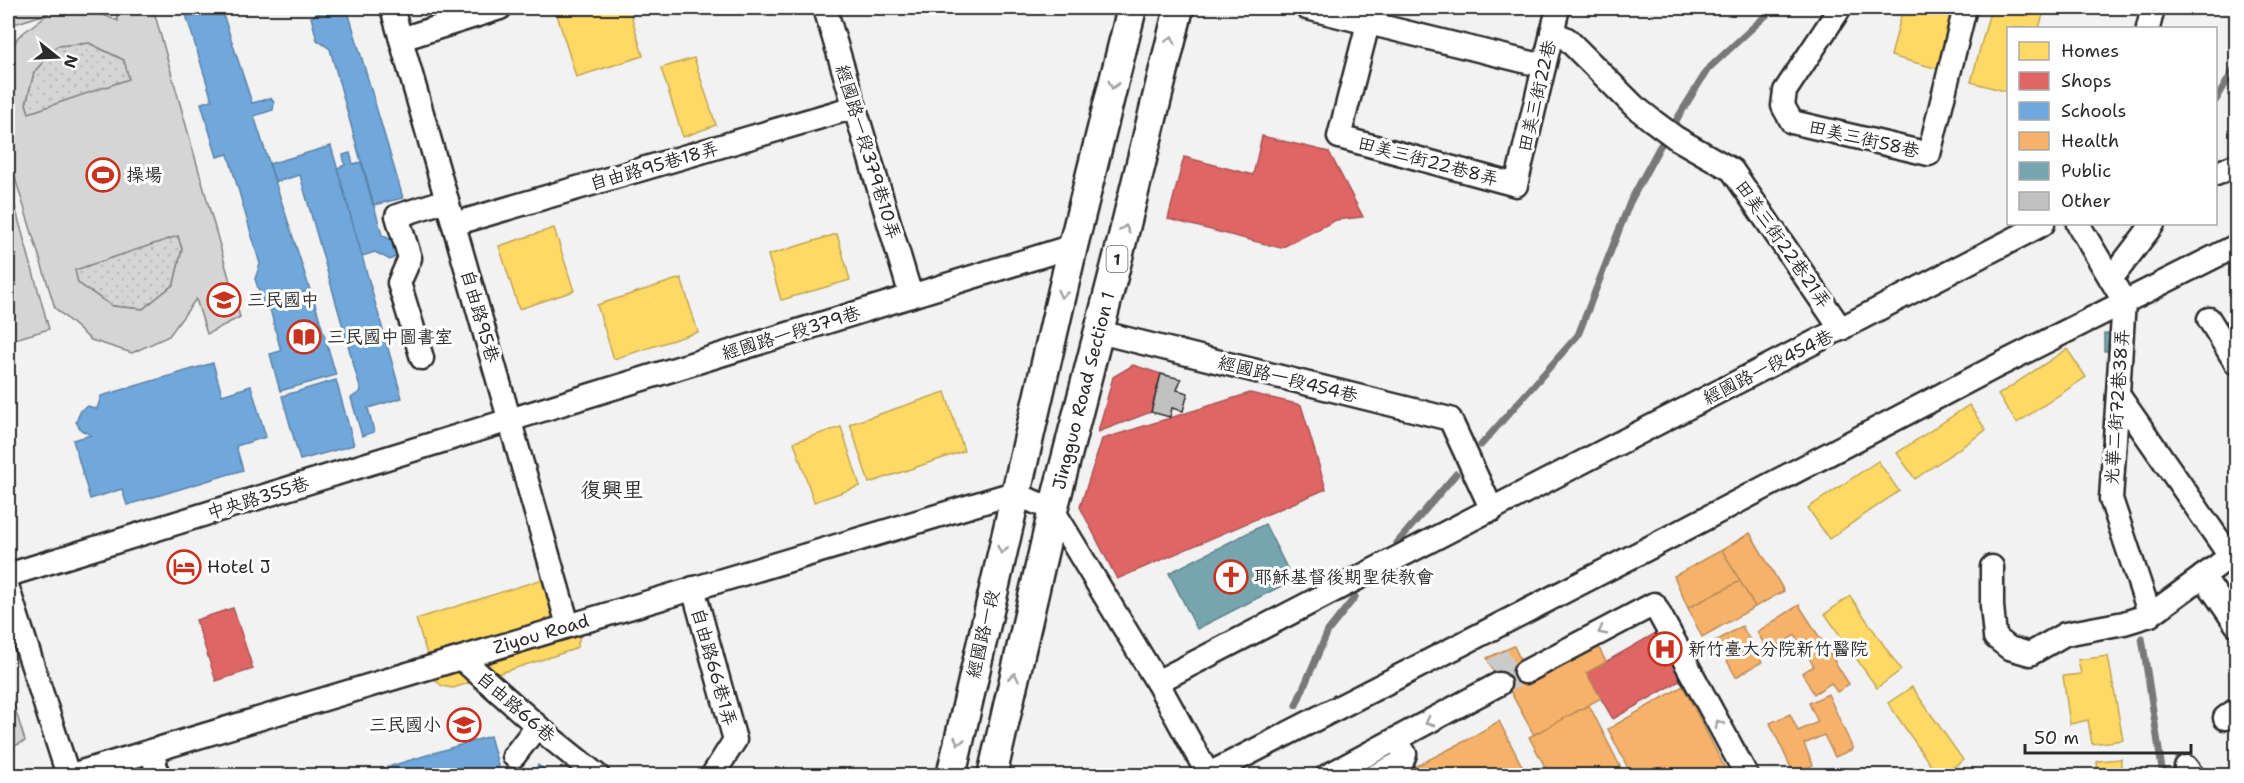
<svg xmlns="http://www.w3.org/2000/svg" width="2244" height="783" font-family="'Shantell Sans','LXGW WenKai TC',sans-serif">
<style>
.grass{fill:url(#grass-dots);stroke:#808080;stroke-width:1.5}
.park{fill:url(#park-tufts);stroke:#808080;stroke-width:1.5}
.pitch{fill:#d5d5d5;stroke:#808080;stroke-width:1.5;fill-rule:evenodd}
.homes{fill:#ffd966;stroke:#bfa554;stroke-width:1.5}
.shops{fill:#e06666;stroke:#aa5454;stroke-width:1.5}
.schools{fill:#6fa8dc;stroke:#5b82a7;stroke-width:1.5}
.health{fill:#f6b26b;stroke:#b98a58;stroke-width:1.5}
.public{fill:#76a5af;stroke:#608087;stroke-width:1.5}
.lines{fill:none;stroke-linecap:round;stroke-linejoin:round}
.stream{stroke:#787878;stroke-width:7}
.building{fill:#c1c1c1;stroke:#2b2b2b;stroke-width:1.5}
.minor-tunnel{stroke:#cacaca;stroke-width:22;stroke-dasharray:22 11;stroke-linecap:butt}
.minor-casing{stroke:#2b2b2b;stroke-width:27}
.major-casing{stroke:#2b2b2b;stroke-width:33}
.minor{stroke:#fff;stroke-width:22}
.major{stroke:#fff;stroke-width:28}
.oneway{stroke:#a0a0a0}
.labels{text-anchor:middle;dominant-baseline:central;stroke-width:6;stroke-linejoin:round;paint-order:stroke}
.shield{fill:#fff;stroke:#6b6b6b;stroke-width:1.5}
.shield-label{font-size:16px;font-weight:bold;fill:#2b2b2b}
.street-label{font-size:18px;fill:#2b2b2b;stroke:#fff}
.poi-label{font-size:18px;fill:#2b2b2b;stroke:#fff;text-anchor:start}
.quarter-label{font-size:21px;fill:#2b2b2b;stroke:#fff}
</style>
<defs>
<pattern id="grass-dots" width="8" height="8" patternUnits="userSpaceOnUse" patternTransform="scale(1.5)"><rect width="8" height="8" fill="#d5d5d5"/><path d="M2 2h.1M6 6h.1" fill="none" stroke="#b7b7b7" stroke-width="1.8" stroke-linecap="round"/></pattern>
<pattern id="park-tufts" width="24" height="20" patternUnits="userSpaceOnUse" patternTransform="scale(1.5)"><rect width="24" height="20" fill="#d5d5d5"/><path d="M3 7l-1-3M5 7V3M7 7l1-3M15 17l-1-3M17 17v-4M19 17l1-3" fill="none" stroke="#b7b7b7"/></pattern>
</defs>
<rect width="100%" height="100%" fill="#f2f2f2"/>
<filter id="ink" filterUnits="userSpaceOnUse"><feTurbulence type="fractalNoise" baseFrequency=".0167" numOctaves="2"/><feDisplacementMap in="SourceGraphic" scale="12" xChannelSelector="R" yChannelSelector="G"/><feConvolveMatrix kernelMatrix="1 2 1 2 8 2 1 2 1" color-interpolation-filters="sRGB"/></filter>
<g filter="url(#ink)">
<path class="grass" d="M89,43L124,60L130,79L29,114L26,104L34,72L57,46Z
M178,235L182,249L174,284L143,309L112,306L78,283L74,270Z"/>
<path class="park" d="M8,685L25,741L8,749Z"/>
<path class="pitch" d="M8,8H63L55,11L87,8L118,21L115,8H153L240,317L207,334L196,299L169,336L132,353L91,340L55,308L8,155V55L18,37L49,13L8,26ZM89,43L124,60L129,79L29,113L26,104L34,72L57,46ZM178,236L182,249L174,284L143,309L112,306L78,283L75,270Z
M8,182L49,329L8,341Z"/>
<path class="homes" d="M555,8H629L643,56L576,77Z
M1903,8H1958L1942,70L1891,56Z
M1991,8H2045L2039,28H2008V92L1971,82Z
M694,58L716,125L683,137L661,68Z
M554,228L574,291L519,309L499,246Z
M837,234L850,280L781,300L768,255Z
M681,278L698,332L614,359L597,305Z
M2067,349L2086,377L2017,423L1998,395Z
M945,392L964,451L869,483L850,424Z
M1969,405L1986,430L1915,479L1897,453Z
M841,427L860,486L814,502L794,442Z
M1878,461L1899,491L1829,539L1808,508Z
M562,573L581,633L577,647L572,650L453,688L442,686L435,680L416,619Z
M1850,596L1901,670L1877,688L1825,614Z
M2108,656L2123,740L2092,744L2088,720L2070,724L2063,676L2081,674L2078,660Z
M1912,687L1963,760L1941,776H1938L1888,703Z
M2121,759V776H2098L2097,761Z"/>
<path class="shops" d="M1262,136L1329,152L1363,217L1336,220L1281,248L1168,219L1184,157L1253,175Z
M1133,365L1161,374L1151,412L1098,432L1113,377Z
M1250,393L1301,405L1326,489L1117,579L1080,507L1102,439Z
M233,608L253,669L216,681L196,620Z
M1656,633L1683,679L1613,719L1586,673Z"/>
<path class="schools" d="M184,8H221L252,103L271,98L274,103L273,110L254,116L310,290L264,306L255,279L260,264L228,154L217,157L201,103L212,100Z
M319,8H347L403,198L373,205L330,49L317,40L311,17L321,12Z
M331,146L402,398L368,408L374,432L362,436L351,398L361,391L300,175L275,182L269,164Z
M350,153L353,164L362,162L382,235L393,241L400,254L390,260L375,252L362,256L337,168L345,165L343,155Z
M313,297L336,375L280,391L270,354L281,351L270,309Z
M213,363L222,395L251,386L266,437L236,446L243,470L127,505L122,489L90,499L73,440L91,435L81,430L76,422L81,410L88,406L97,409L101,396Z
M336,380L354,445L300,460L282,396Z
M490,736L501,776H358Z
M538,765L554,776H531Z"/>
<path class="health" d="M1750,533L1784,591L1755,607L1722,550Z
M1722,550L1740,581L1688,608L1674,576Z
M1740,581L1755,607L1702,637L1688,608Z
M1799,605L1849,684L1837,692L1831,683L1814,694L1802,673L1814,666L1795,635L1769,652L1757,632Z
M1742,626L1762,662L1736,677L1716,641Z
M1596,642L1606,662L1586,673L1601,698L1534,735L1509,689Z
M1514,646L1529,678L1502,691L1487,658Z
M1683,686L1729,776H1632L1608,729Z
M1828,694L1853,749L1835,757L1824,735L1804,744L1813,765L1794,774L1770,723L1790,714L1798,731L1818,722L1809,703Z
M1589,705L1625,776H1550L1529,737Z
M1499,721L1527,776H1397L1467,740Z"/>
<path class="public" d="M2104,334H2111V351H2104Z
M1265,524L1293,580L1197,629L1169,573Z"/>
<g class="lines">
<path class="stream" d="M2216,100L2236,66
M1481,445L1578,335L1630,202L1659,148L1708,69L1774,8
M1397,543L1456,474
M2142,638L2163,776
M1296,705L1328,631L1355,597"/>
</g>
<path class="building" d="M1161,374L1181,379L1177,390L1188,393L1183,411L1172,408L1170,417L1151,412Z"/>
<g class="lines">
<path class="minor-tunnel" d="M1493,670L1518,656
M1499,684L1525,672"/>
<defs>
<g id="minor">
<path d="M392,8L568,625"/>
<path d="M825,8L911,296"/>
<path d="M1307,8L1544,66"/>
<path d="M1372,8L1339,137L1516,185L1558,8"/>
<path d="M1840,8L1785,91L1783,106L1792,122L1929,154L1965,8"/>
<path d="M2148,28L2153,8"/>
<path d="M1552,32L1567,39L1634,106L1653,121L1676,138L1732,170L1841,329"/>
<path d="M401,39L500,8"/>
<path d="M2216,174L2236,165"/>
<path d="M454,224L855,107"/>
<path d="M2078,224L2124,301"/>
<path d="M2111,279L2153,224"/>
<path d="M2124,301L2111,499L2150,615"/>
<path d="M2209,319L2236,363"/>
<path d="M1099,332L1450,419L1492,510"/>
<path d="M422,358L399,283L410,258L397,216L447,200"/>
<path d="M2119,396L2230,556"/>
<path d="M1992,567V606L1995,637L2009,648L2030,654L2065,634L2124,623L2150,615L2236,552"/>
<path d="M8,575L1073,246"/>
<path d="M2203,576L2236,624"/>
<path d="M693,588L735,740L712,776"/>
<path d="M8,589L68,775"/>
<path d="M462,659L552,739L598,776"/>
<path d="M1525,672L1654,604L1747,776"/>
<path d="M1157,682L2043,224"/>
<path d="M2225,718L2236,710"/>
<path d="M153,750L157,776"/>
<path d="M514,756L537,726"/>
<path d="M2186,767L2193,776"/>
<path id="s1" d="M68,776C383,681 699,587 1014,493L1053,510L1157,682L1209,776"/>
<path d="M1205,776L1647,549L1995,367L2236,246"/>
<path d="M1327,776L1499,684"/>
<path d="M1375,776L1402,762L1405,754L1399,744L1391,742"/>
</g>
<g id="major">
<path d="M951,776L1073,246L1132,8"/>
<path id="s2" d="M992,776L1053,510L1119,253L1179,8"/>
</g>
</defs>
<use href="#minor" class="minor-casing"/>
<use href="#major" class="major-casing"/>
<use href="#minor" class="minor"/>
<use href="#major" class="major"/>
</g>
<defs><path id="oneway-chevron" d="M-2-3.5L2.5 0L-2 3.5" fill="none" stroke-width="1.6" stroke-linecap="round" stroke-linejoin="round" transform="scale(1.5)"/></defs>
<g class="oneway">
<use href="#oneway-chevron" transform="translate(1171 40) rotate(-76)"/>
<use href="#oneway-chevron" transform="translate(1113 85) rotate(104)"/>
<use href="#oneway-chevron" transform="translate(1125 229) rotate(-76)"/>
<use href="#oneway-chevron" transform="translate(1062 294) rotate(103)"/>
<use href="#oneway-chevron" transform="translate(1002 550) rotate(103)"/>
<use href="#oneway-chevron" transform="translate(1602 631) rotate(152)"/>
<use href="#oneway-chevron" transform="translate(1014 677) rotate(-77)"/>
<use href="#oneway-chevron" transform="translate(1429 722) rotate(152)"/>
<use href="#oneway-chevron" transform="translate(1719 724) rotate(-118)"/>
<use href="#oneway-chevron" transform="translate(959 741) rotate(103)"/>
</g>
</g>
<defs>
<symbol id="stadium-ring" viewBox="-11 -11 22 22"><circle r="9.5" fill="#fff" stroke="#c8321e" stroke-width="1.5"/><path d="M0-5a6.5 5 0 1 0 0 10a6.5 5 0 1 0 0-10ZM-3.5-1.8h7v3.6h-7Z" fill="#c8321e"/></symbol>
<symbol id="school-ring" viewBox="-11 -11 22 22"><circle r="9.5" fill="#fff" stroke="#c8321e" stroke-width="1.5"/><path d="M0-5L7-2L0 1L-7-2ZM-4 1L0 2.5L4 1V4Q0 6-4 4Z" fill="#c8321e"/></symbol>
<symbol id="library-ring" viewBox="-11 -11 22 22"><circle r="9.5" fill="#fff" stroke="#c8321e" stroke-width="1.5"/><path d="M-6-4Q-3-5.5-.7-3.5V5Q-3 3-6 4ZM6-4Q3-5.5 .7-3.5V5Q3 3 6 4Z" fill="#c8321e"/></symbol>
<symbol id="hotel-ring" viewBox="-11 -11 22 22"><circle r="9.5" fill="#fff" stroke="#c8321e" stroke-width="1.5"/><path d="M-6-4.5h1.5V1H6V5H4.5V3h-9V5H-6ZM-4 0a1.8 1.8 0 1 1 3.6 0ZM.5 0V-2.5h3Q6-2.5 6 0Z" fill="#c8321e"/></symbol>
<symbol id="church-ring" viewBox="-11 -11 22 22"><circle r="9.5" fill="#fff" stroke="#c8321e" stroke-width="1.5"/><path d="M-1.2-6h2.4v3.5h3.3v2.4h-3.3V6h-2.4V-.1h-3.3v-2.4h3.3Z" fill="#c8321e"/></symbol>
<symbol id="hospital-ring" viewBox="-11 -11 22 22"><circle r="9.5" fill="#fff" stroke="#c8321e" stroke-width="1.5"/><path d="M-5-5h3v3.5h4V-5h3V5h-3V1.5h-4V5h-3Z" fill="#c8321e"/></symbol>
</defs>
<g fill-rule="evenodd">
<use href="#stadium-ring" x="84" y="156" width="38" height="38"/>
<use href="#school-ring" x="205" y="281" width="38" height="38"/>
<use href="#library-ring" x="285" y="318" width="38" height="38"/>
<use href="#hotel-ring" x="165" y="548" width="38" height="38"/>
<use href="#church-ring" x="1212" y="558" width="38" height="38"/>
<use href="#hospital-ring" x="1646" y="630" width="38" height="38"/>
<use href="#school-ring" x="445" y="706" width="38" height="38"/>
</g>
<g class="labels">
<rect class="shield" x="1106.5" y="246" width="21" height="26" rx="4.5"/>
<g class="shield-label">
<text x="1117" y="259">1</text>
</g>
<g class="street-label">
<text transform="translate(1537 96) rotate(-77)">田美三街22巷</text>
<text transform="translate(1864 139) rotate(13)">田美三街58巷</text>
<text transform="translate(868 152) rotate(73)">經國路一段379巷10弄</text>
<text transform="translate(1428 161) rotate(15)">田美三街22巷8弄</text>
<text transform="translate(654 166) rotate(-16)">自由路95巷18弄</text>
<text transform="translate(1783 244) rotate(55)">田美三街22巷21弄</text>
<text transform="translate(480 316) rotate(74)">自由路95巷</text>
<text transform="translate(791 333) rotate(-17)">經國路一段379巷</text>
<text transform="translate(1768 367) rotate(-27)">經國路一段454巷</text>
<text transform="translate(1288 379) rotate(14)">經國路一段454巷</text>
<text stroke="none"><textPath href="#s2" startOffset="396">Jingguo Road Section 1</textPath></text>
<text transform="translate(2117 407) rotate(-86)">光華二街72巷38弄</text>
<text transform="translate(258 498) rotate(-17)">中央路355巷</text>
<text stroke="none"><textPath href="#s1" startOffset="494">Ziyou Road</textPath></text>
<text transform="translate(983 634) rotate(-77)">經國路一段</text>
<text transform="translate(714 667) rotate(74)">自由路66巷1弄</text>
<text transform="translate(516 707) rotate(41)">自由路66巷</text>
</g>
<g class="poi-label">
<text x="126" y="175">操場</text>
<text x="247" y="300">三民國中</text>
<text x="327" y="337">三民國中圖書室</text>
<text x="207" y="567">Hotel J</text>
<text x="1254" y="577">耶穌基督後期聖徒教會</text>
<text x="1688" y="649">新竹臺大分院新竹醫院</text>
<text x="441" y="725" text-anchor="end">三民國小</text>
</g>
<g class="quarter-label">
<text x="612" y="490">復興里</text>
</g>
</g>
<rect width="2244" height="783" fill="none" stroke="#fff" stroke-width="30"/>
<rect x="15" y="15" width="2214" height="753" fill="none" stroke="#2b2b2b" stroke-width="2" filter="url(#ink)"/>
<rect x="2007" y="27" width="210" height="198" fill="#ffffff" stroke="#aaaaaa" stroke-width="1.5"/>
<rect x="2019" y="42" width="30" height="18" fill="#ffd966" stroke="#aaaaaa" stroke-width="1.5"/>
<text x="2061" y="57" font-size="18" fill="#2b2b2b">Homes</text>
<rect x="2019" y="72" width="30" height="18" fill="#e06666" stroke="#aaaaaa" stroke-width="1.5"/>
<text x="2061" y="87" font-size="18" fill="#2b2b2b">Shops</text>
<rect x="2019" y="102" width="30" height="18" fill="#6fa8dc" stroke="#aaaaaa" stroke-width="1.5"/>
<text x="2061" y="117" font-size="18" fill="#2b2b2b">Schools</text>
<rect x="2019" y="132" width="30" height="18" fill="#f6b26b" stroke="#aaaaaa" stroke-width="1.5"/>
<text x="2061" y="147" font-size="18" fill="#2b2b2b">Health</text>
<rect x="2019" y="162" width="30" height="18" fill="#76a5af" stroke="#aaaaaa" stroke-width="1.5"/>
<text x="2061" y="177" font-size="18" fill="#2b2b2b">Public</text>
<rect x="2019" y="192" width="30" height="18" fill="#c1c1c1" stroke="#aaaaaa" stroke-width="1.5"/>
<text x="2061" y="207" font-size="18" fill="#2b2b2b">Other</text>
<g transform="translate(57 57) rotate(108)" stroke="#ffffff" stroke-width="4.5" paint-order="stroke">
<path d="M0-4.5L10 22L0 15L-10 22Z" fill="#2b2b2b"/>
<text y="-9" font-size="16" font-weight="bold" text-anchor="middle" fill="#2b2b2b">N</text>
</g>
<path d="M2025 744v9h166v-9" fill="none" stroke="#2b2b2b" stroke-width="3"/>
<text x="2034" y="744" font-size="18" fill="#2b2b2b" stroke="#ffffff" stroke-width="4.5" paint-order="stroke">50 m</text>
</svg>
